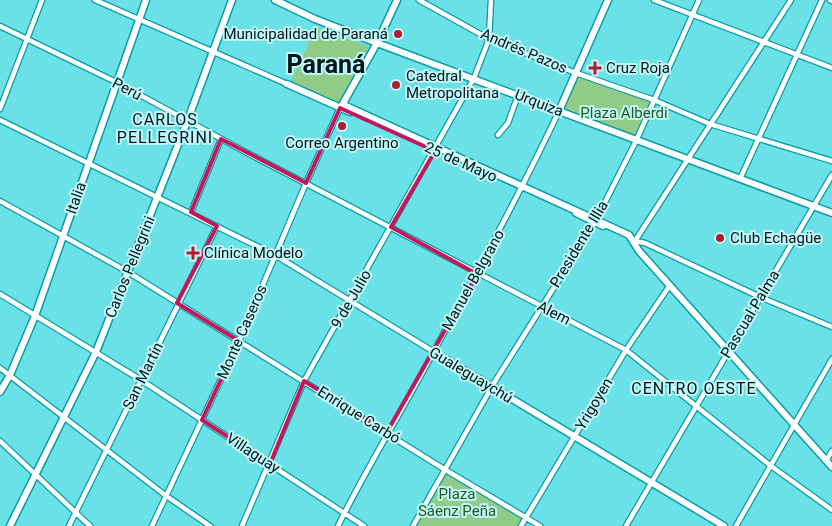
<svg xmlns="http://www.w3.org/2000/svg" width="832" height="526" font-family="Roboto,sans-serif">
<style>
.green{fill:#90cb87}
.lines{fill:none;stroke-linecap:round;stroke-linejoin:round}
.street-casing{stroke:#089da4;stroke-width:7}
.secondary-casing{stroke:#089da4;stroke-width:9}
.street{stroke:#fff;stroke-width:4.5}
.secondary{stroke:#fff;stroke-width:6}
.marked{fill:none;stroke:#c2185b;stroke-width:4;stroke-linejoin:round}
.poi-dot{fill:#b01c30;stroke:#c2f7fa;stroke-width:2}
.labels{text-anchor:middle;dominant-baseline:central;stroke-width:4;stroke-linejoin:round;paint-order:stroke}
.poi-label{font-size:15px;fill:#001517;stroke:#c2f7fa;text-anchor:start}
.street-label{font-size:15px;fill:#001517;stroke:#c2f7fa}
.park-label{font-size:15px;fill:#215918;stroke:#c2f7fa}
.neighbourhood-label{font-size:16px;letter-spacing:1px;fill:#001517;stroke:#c2f7fa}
.town-label{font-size:25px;font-weight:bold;fill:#001517;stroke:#c2f7fa}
</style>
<rect width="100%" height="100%" fill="#6ae0e7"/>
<path class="green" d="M316,27L369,47L341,105L291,81Z
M577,76L651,101L635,137L563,110Z
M447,470L523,518L519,526H414Z"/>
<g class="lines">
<defs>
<path id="street" d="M95,0L287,84
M419,0L489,39L576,73L654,100L710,124L832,161
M654,0L832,68
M791,0L635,241L645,243L760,297L832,327
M830,0L832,1
M0,26L116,82L251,155L626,350L771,466L832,510
M0,109L42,0
M0,120L275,255L434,352
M498,135L508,123L518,95
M740,179L822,0
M0,201L128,272L439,466L540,526
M191,212L221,139
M0,294L141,380L364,526
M0,368L165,495L210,526
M0,441L90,526
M826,461L832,451
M69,526L217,226
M152,526L239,341L306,183L340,108
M242,526L304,381L474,78L489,39L491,0
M338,526C367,467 402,411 433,353C476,273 520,194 559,111
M413,526L494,383L595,222L636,141L699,0
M521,526L626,350L670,285
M626,526L832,175
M736,526L832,359"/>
<path id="secondary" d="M275,0L315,19L377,43L832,213
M287,84L350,112
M344,105L629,235L639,251L832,467
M341,107L377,43L397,0
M559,111L608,0
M576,213L603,226
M434,352L724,526
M0,392L10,375L35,316L146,0
M10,526L96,352L187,122L232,0"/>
</defs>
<use href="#street" class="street-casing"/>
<use href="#secondary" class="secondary-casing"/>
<use href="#street" class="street"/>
<use href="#secondary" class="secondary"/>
</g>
<path class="marked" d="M340,108L435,151L391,227L477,274L387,432L304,381L270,464L202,420L239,341L177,303L217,226L191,212L221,139L306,183Z"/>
<g class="poi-dot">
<circle cx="398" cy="34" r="5"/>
<path d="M592.5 60.5h5v5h5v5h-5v5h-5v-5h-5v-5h5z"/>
<circle cx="396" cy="85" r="5"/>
<circle cx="342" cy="126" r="5"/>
<circle cx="720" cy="238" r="5"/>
<path d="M190.5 245.5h5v5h5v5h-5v5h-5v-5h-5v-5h5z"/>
</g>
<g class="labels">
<g class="poi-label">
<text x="388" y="34" text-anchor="end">Municipalidad de Paraná</text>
<text x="606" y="68">Cruz Roja</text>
<text x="406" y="76">Catedral<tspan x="406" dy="17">Metropolitana</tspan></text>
<text x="342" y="143" text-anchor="middle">Correo Argentino</text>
<text x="730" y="238">Club Echagüe</text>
<text x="204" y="253">Clínica Modelo</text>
</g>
<g class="street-label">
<text transform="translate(524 51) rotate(23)">Andrés Pazos</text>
<text transform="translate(127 89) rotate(28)">Perú</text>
<text transform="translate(539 103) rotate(21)">Urquiza</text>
<text transform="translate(461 162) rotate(24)">25 de Mayo</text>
<text transform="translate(76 198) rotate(-71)">Italia</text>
<text transform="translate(579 244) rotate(-59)">Presidente Illia</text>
<text transform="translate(130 267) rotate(-68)">Carlos Pellegrini</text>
<text transform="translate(473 280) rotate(-61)">Manuel Belgrano</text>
<text transform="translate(351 299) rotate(-60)">9 de Julio</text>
<text transform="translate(554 313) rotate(27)">Alem</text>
<text transform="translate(750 314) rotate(-59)">Pascual Palma</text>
<text transform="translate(242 332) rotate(-66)">Monte Caseros</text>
<text transform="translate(471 375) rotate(31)">Gualeguaychú</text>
<text transform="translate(143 376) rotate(-64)">San Martín</text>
<text transform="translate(594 404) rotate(-59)">Yrigoyen</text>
<text transform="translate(359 415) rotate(32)">Enrique Carbó</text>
<text transform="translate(253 453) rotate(33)">Villaguay</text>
</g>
<g class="park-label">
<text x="624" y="113">Plaza Alberdi</text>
<text x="457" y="494">Plaza<tspan x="457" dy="17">Sáenz Peña</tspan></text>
</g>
<g class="neighbourhood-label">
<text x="165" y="119">CARLOS<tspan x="165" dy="18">PELLEGRINI</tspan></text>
<text x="694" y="388">CENTRO OESTE</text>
</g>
<g class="town-label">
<text x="326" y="64">Paraná</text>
</g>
</g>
</svg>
